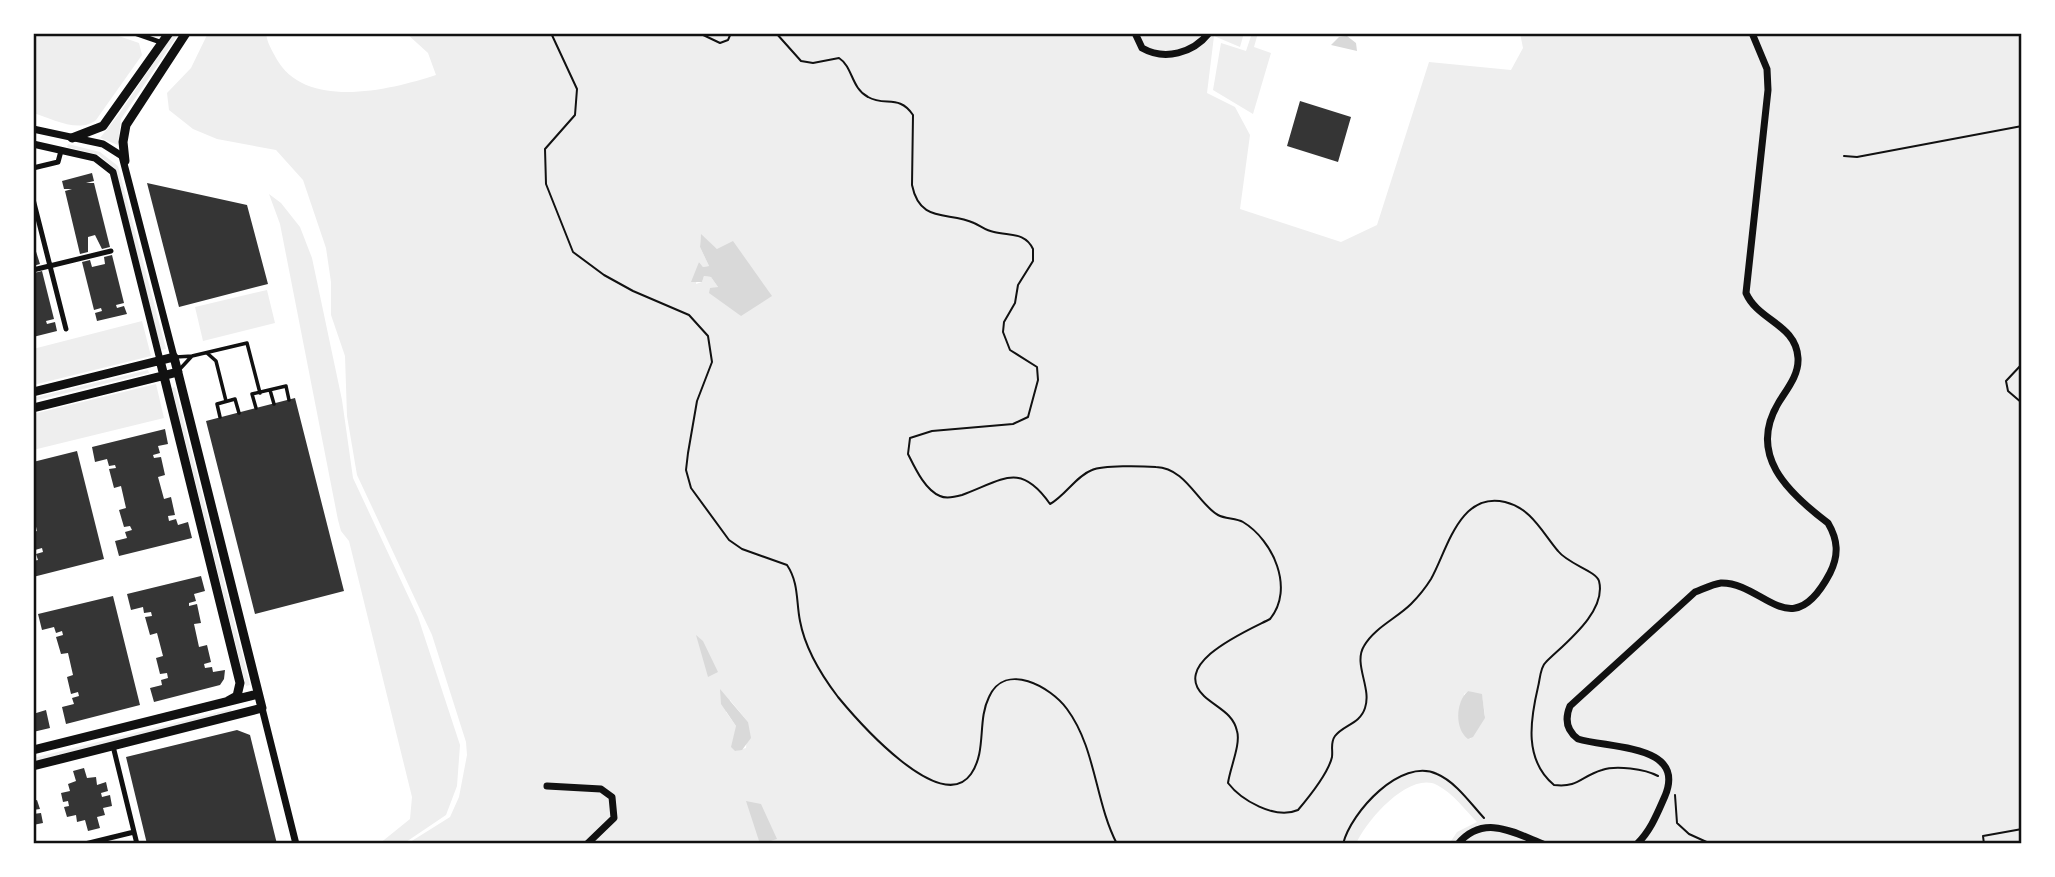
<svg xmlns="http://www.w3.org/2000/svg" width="2055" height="877" font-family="Helvetica,sans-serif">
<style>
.green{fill:#eee;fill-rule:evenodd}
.water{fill:#d9d9d9}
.building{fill:#353535}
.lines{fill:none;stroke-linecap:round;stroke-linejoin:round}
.path{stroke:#111;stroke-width:2}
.service{stroke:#111;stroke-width:3.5}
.pedestrian{stroke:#111;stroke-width:5}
.minor{stroke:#111;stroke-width:7}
.tertiary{stroke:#111;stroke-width:9}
.neatline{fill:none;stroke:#111;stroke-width:2.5}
</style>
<rect width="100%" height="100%" fill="#fff"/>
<path class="green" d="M33,33H110L139,43L142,55L96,120C79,134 51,118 33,113Z
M174,33H179L121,119L118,145L100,138L119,114Z
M208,33H266C267,43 272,50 276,58C305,111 390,90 436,75L428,53L406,33H1244L1240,47L1214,36L1207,93L1235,107L1250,135L1240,209L1341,242L1377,225L1429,62L1511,70L1523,48L1520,33H2022V844H1449L1457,832L1477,822C1465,810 1453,793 1437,785C1409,771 1366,821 1356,844H407L450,817L459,797L467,755L466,742L432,635L357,475L347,416L345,356L331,315V282L326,248L303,180L276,150L217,139L193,129L169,110L167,93L191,68ZM701,235L717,249L741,316L714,289L718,287L711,277L704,276L702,282L696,284L699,262L703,267L709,266L700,247ZM1468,691L1482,696L1485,715L1470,739L1464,694ZM730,700L748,722L746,748L735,751L736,726L726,712Z
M1252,33H1258L1254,47L1271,53L1253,114L1213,90L1221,43L1246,51Z
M68,144L100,152L118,166L166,349L161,350L114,168L99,155L67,147Z
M269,194L281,203L300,227L312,258L342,400L353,478L418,617L460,745L457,786L446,815L403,844H379L410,819L412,797L349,541L341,531L338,520L280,224Z
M267,290L275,323L203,341L195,307Z
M142,321L151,356L33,385V349Z
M148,370L149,373L33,401V398Z
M156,384L164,418L33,450V414Z
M175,387L250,685L246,686L172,388Z
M231,709L232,712L33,762V758Z"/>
<path class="water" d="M1347,36L1356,43L1357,51L1331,45L1339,37Z
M701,234L717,249L733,241L772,296L741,316L709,293L710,288L718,287L711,277L704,276L702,282H691L699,262L703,267L709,266L700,247Z
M696,635L703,641L718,672L708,677Z
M720,689L748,722L751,738L742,750L735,751L731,747L736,726L721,704Z
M1468,691L1482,694L1485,718L1473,737L1468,739C1454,729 1456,701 1468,691Z
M746,801L761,804L777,839L760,844Z"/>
<path class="building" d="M1300,101L1351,117L1338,162L1287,146Z
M92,173L94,181L86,183H94L110,247L102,249L95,235L88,237V252L80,254L65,191L72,189H64L62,181Z
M147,183L247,205L268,284L179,307Z
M33,242L40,264L33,266Z
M112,255L124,303L116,305L117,308L124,306L127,314L97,321L95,313L102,311L101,308L94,310L82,262L90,260L92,267L105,264L104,257Z
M42,271L54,319L46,321L47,324L55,322L57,331L33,337L34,273Z
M295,398L344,591L255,614L206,421Z
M165,429L168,444L158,446L160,453L153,455L154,458L161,457L165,475L158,477L164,499L171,497L175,515L168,516L169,521L176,519L178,525L188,522L192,538L119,556L115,541L127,538L125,532L132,530L130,526L124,527L119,510L126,508L121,486L114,488L109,469L116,468L115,465L109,466L107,459L95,462L92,447Z
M77,451L104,559L33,577V561L38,560L36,554L43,552L42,548L35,550L33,543V532L37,531L33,514V462Z
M201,576L205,591L194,594L196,601L189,603V606L197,604L201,623L194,624L199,647L207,645L211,662L204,664L205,668L212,667L213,672L225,670L224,679L220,685L154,702L150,688L162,685L161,680L168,678L167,673L160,674L156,658L163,656L157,633L150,635L145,617L152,616L151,612L144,613L143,607L131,610L127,594Z
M113,596L140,705L66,724L62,707L74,704L72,698L79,696L78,692L71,694L67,677L73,675L68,653L61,654L56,637L63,635L62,631L56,633L54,627L42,630L38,614Z
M46,710L50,728L33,732V714Z
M237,730L250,735L277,844H147L126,757Z
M84,768L87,778L96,777L97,785L106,782L108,791L101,793L102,797L110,795L112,806L103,808L105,815L97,817L100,828L88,831L85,820L77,822L76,815L67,817L64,807L69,806L68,801L63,802L61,793L70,791L68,784L76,781L73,771Z
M37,800L40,809L33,810V801Z
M41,813L43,823L33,825V814Z"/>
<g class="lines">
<path class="path" d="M551,33L577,89L575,115L545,149L546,184L573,252L604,275L633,291L689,315L708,336L712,362L697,401L688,453L686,470L691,488L729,540L742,549L787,565C799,583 796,601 800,621C805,648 822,676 838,697C857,720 941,817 971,774C987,751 977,721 989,697C1005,661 1051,687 1067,709C1096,748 1095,802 1117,844
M699,33L720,43L728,40L731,33
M776,33L801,61L813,63L839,58C853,67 851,88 868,97C885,107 899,94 913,115L912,185C920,224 948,211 974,223C981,226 986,231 994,232C1010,236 1025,232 1033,249V261L1018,285L1015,303L1004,322L1003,332L1010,350L1037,367L1038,380L1028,417L1013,424L932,431L910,438L908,454C915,468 925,490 940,496C946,499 955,497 962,495C1003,480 1020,461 1050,504C1065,496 1076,476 1092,470C1103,465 1142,466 1156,467C1186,468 1198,504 1218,515C1225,519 1236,518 1243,522C1273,540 1295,589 1270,619C1249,630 1169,663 1204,696C1217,708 1233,713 1237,731C1241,744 1230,768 1228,783C1241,800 1275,820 1298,810C1309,797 1328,774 1332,757C1333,749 1330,743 1335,736C1343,725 1360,724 1365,708C1372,688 1353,664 1364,646C1374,628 1397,618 1411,604C1418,597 1426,587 1431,579C1447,551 1459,491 1505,502C1531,508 1542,532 1558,551C1568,564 1596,571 1599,581C1607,612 1564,644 1546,662C1540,667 1540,680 1538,687C1530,721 1524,760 1554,785C1579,788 1581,776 1602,770C1616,765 1645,769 1658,776
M1844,156L1857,157L2022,126
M2022,364L2006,381L2008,391L2022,403
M1675,795L1677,823L1689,834L1711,844
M1343,844C1351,812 1401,757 1437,774C1456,782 1471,804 1484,818
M1984,844L1983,836L2022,829"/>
<path class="service" d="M207,353L216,361L226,401
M176,357L192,356L247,343L260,393
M179,370L192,356
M270,390L274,404
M256,408L252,394L286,386L289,400
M220,417L217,404L235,399L239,413"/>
<path class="pedestrian" d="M134,33L163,43
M33,168L58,162L61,151
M33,199L66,329
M33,270L111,251
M113,746L137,844
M85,844L134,832"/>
<path class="minor" d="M1135,33L1142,48C1165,61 1193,53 1209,33
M33,129L103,144L122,156L174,357
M33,144L95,158L113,172L160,360
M262,708L296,844
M547,786L601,789L612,797L614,818L587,844
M1458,844C1483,814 1513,832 1543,844
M1637,844C1651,830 1657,814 1665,796C1686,745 1614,749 1578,739C1566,730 1565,718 1570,706L1695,592C1703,589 1713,584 1721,583C1764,582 1791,647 1830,573C1839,555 1838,540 1828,523C1787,492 1747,454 1779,402C1787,389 1799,375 1798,358C1796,324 1758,321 1746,293L1768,90L1767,69L1752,33"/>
<path class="tertiary" d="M72,138L103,126L169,33
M125,161L123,142L126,125L186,33
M160,360L240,683L237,696L228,701
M33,392L174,357L262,708L33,766
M33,408L178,372
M33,750L258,694"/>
</g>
<rect width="2055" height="877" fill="none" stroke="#ffffff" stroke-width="70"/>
<rect x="35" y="35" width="1985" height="807" class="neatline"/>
</svg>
